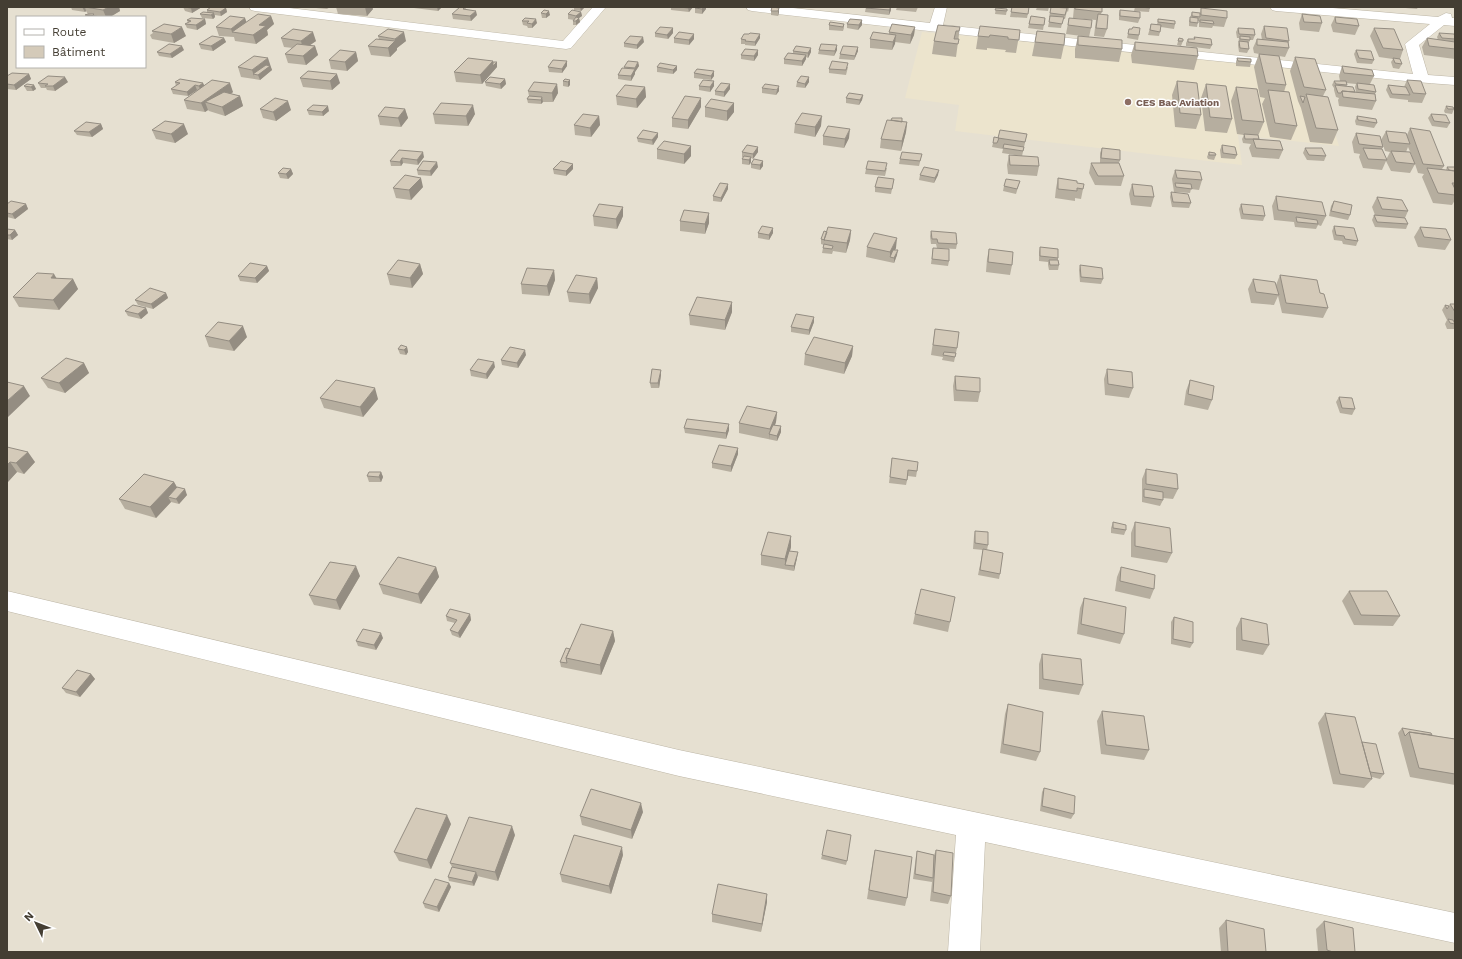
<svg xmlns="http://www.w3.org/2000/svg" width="1462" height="959" font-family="'Work Sans',sans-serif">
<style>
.residential{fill:#e6e0d1;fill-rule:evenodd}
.education{fill:#ece4cd}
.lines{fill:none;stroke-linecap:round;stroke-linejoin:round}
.minor-casing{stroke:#bdb6a6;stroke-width:1}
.minor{fill:#fff;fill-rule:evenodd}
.wall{fill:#b6ae9f;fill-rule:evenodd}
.shaded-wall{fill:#948d82}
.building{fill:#d4cab9;stroke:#948d82}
.education-dot{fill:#8d6e63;stroke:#fff;stroke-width:1.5}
.labels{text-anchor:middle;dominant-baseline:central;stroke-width:3;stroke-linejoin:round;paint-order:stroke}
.far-education-label{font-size:10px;font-weight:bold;fill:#785e54;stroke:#fff;text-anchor:start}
</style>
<rect width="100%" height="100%" fill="#f2eee3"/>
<path class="residential" d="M7,7H1455V952H7ZM17,17H145V67H17Z"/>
<path class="education" d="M922,32L1314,68L1339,146L1238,135L1242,165L955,131L959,105L905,98Z"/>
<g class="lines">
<defs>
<path id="minor" d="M249,7H281L563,41L593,7H606L571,48L566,49L255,11L251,10Z
M746,7H784L930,23L935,7H947L943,25L1413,74L1405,44L1430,24L1276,11L1272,10L1270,7H1321L1438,17L1446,13L1451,14L1452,18H1455V26L1444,25L1419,45L1428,75L1455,77V85C1392,81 1330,72 1268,66C1095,49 924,31 752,11L748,10Z
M7,591L679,750L1455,913V943L985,842L980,952H948L956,835L679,776L7,611Z"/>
</defs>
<use href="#minor" class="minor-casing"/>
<use href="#minor" class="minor"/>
</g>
<path class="wall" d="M71,7H119L120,11L110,17H85L86,16L85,15L88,14L86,11L85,12L72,10Z
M183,7H202L192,13L185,11Z
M316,7H330L327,9L316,8Z
M336,7H372L373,9L367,16L338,14Z
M414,7H442L438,11L414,8Z
M465,7L466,9L477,15L471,21L453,19L452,14Z
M574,7H585L581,11L574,10Z
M671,7H693L689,12L671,10Z
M772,7L779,12L778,16L771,15V11Z
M866,7H891V10L889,15L865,12Z
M897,7H918L916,12L896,10Z
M1012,7H1033V8H1029L1027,18L1010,17Z
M1037,7H1049L1048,11L1036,10Z
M1051,7H1069L1068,12L1067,11L1065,19H1063L1061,28L1048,27L1050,17H1049Z
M1074,7H1102L1101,14L1107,29L1104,37L1094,36L1096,20L1073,18Z
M1135,7H1150L1149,12L1134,11Z
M1394,7H1418L1417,9Z
M226,8L227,12L221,16L215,15V17L213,19L202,18L200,14L207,12V10Z
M695,8L706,9L702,14L695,13Z
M996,8L1007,9L1006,15L995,14Z
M1201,8L1227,18L1224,27L1213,26L1212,28L1199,27V21H1198L1197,27L1189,26V21L1192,12L1200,13Z
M544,10L550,15L546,18H542L541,13Z
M1120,10L1140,18L1138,23L1119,20V14Z
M581,12L582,16L579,18L580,22L576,25H573V21L574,20L568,19V14Z
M1302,14L1322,23L1319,32L1300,30L1299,23Z
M271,16L274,24L267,30L268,35L256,44L235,41L234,37L219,36L216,27L245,18L246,22Z
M1031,16L1045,18L1043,30L1028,28Z
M1335,17L1359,26L1355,35L1333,32L1331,25Z
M525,18L537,23L532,28H528L527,26L523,25L522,21Z
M1069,18L1091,28L1089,37L1066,34Z
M205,19L206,24L197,30L187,28L185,24L188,23L187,20Z
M1158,19L1175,24L1174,29L1161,27L1159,36L1148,35L1151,24L1157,25Z
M862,20V25L858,30L847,28V24Z
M844,24V28L843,31L829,30V25Z
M1264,26L1289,41L1288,44L1289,48L1285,57L1279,56L1286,85L1284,92L1297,126L1291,140L1270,137L1262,104L1265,98L1260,97L1254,67L1259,54L1254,53L1253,48L1257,39L1262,40L1261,34Z
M915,27L914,35L910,44L895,42L892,50L870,48V39L889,34V32Z
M960,27L956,57L932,54L934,41Z
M1238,28L1255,35L1253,40H1250L1248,45L1249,49L1247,53L1239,52L1238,45L1239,38H1237L1236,32Z
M1374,28L1403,50L1400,59L1402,64L1399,69L1393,68L1391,62L1393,59L1379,57L1370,36Z
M1129,29L1139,35L1138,40L1127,38Z
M1020,30L1016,53L1005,52L1006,50L987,48V50L976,49L978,36Z
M152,31L186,36L174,43L152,39L150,35L153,33Z
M1037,31L1064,45L1061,59L1032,56Z
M655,33H673L668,39L655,37Z
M1439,33L1455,36V59L1424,55L1422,47L1427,38L1438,40L1437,37Z
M749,34L760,38L755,46L745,45V44H741V39Z
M378,36L406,41L397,48V50L390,57L371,55L368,46L379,39Z
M1078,36L1122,49L1119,62L1075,58V49Z
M1194,37L1212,45L1210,49L1186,46V43L1188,39H1194Z
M224,38L226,42L213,51L201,49L199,44Z
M281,38L316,41L310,45L315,46L318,55L306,65L288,63L285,54L293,48L284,47Z
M674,38L694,39L689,45L674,43Z
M1179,38L1183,41L1181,46L1177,45Z
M644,42L637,49L624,47V43Z
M1135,42L1198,56L1194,70L1132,63L1131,55Z
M858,47V51L854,60L839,59L840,54Z
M811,48V52L808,58L806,57V59L802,66L784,64V59L793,54V51Z
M184,50L172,58L159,56L157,52Z
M819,50H837L834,56L818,54Z
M1356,50L1374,60L1372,64L1357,63L1354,54Z
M356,52L358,61L347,71L331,69L329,60Z
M741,55H758L754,61L741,59Z
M1295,57L1326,90L1323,96L1338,130L1332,144L1310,142L1301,108L1298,101L1290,71Z
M1237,58L1251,62L1250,67L1236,66V62Z
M567,61V66L562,73L549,72L548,67Z
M493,62H497V67L482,84L456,82L454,72Z
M638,62L639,66L635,72V74L631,81L618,79V75L624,68V67Z
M270,66L272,70L260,80L241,77L238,67Z
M677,66V70L673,74L657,72V67Z
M1342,66L1374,76L1370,84L1376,92L1375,94L1376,101L1372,110L1339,106L1338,100L1339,98L1336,97L1334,90V88L1332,85L1334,81H1340L1339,76ZM1346,83L1356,84L1355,87L1356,92H1355L1346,86L1347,85Z
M848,67L846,75L829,73V69Z
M308,71L340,83L332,90L303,87L300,78Z
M714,71V76L711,80L694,78V73Z
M29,74L31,79L16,90L7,89V76Z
M809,77V82L805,88L796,87L797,82Z
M505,79L506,84L501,89L486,86L485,82Z
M565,79L570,85L568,87L563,86V81Z
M1407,80L1426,94L1422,103L1408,102V100L1390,98L1386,90L1388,85L1404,87Z
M1177,81L1201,115L1196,129L1175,127L1172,95Z
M68,82L55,91L47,90L46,88H41L38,83Z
M175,82L203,83L204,86L233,92L231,94L240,96L243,106L225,116L209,111L208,110L205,112L187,109L184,100L198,90L188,96L173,94L171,89L176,86Z
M557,84L558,93L553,102H543L541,104L528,103L527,99L529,96L528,91Z
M1206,84L1232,119L1227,133L1205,131L1201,98Z
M34,85L36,89L33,91H27L24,86Z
M699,86H714L710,92L699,90Z
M645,87L646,97L637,108L617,105L616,96Z
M1236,87L1264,122L1258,136L1259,139L1283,150L1279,159L1252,157L1249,148L1251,144L1243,143L1242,139L1244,135L1237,134L1231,101Z
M762,88L779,91L776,95L762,93Z
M730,89L724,97L715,95V91Z
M863,95L862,100L859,105L846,103V98Z
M734,103V112L727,121L705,117V107Z
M1446,106L1454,109L1452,114L1445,113L1444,111Z
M701,107L688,129L672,127V118Z
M260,109L291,110L276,121L263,118Z
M405,109L408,118L401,127L380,125L378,116Z
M307,110L329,111L323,116L309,115Z
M433,114H475L468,126L435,124Z
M1431,114L1450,123L1447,128L1432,126L1428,118Z
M599,116L600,125L591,137L575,135L574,125Z
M1357,116L1377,123L1374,128L1356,125L1355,121Z
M902,122H907L906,132L901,151L880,148L881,139Z
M101,124L103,129L92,137L77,135L74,131Z
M795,124L821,126L815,137L794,133Z
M1410,128L1444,166L1442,169L1446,170L1447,167H1455V200L1452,205L1433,203L1422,177L1424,174L1418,173L1415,164L1410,173L1391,171L1386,161L1382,170L1363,168L1359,157L1360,154L1354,153L1352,142L1356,133L1381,140L1386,131L1407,135ZM1382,142L1385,151L1390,152L1386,160L1382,149L1383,147ZM1408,147L1412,156L1406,152Z
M152,130L188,134L175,143L156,139Z
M1027,134L1022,156L1002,153L1003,149L992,147L993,143L998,138Z
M823,136L849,138L844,148L823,145Z
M658,137L653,145L638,142L637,138Z
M1222,145L1237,155L1235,159L1221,158L1220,150Z
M691,146V156L684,164L657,159V149Z
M758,147V152L753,159L751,158V162L749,165L742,164V159L743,157H742V152Z
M1102,148L1120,160L1119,163L1124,176L1121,186L1095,185L1089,173L1091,163H1100V153Z
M1305,148L1326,156L1324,161L1307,160L1303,153Z
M399,150L424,157L418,165L403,163L401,166H391L390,161Z
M1209,152L1216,155L1214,160L1208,159L1207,157Z
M922,154L919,166L899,164L900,159Z
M1009,155L1039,166L1037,176L1008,174L1007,165Z
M763,161V166L760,170L751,168V164Z
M438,167L431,176L418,175L417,170Z
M887,168L885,176L865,174L866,169Z
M291,169L293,174L288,179L280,178L278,173Z
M553,169H573L566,176L554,174Z
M1175,170L1202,180L1199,190L1191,189L1190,193L1174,192L1172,179Z
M920,175H938L934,183L919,180Z
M1058,178L1077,183L1083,189L1081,199L1075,198V201L1055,198L1056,188Z
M894,179L891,194L875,192V187Z
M1020,181L1016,194L1003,191L1004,186Z
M728,184V189L721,202L713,201V196Z
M1132,184L1154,197L1151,207L1131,205L1129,194Z
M423,187L411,200L396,198L393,188Z
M1171,192L1191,203L1189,208L1172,207L1170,197Z
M1276,196L1326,216L1321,226L1318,225L1316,229L1295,227L1294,222L1274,220L1272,206Z
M1377,197L1408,211L1405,218L1408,224L1406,229L1375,227L1372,220L1374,215H1375L1372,207Z
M1334,201L1350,215L1348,220L1329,216L1331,206Z
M7,204H26L28,209L15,219L7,217Z
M1241,204L1265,216L1263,221L1241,219L1239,209Z
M623,207V216L617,229L594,226L593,216Z
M680,221L709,223L705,234L680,231Z
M1334,226L1358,241L1356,246L1343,244L1342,241L1334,240L1332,231Z
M1420,227L1451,240L1445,250L1418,247L1414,237Z
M7,229L15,230L18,235L12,240L7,239Z
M851,230L850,240L846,253L833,251L832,254L822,253L823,248L824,245L821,244V239L827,232Z
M931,231L957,244L956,249L937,248L936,244H931L930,236Z
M758,233H773L769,240L758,238Z
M867,247L896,248L895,250L897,255L894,263L866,257Z
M1040,247L1058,258V260L1059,265L1058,270H1049L1048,265V262L1039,261V252Z
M933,248L949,261L948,266L931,264Z
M989,249L1012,265L1010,275L986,272L987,259Z
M420,264L423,274L412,288L390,285L387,274Z
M1080,265L1103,279L1101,284L1080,282L1079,270Z
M267,266L269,271L257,283L240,281L238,276Z
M554,270L555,280L549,296L522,294L521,284Z
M1280,275L1320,293L1328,308L1323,318L1282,313L1278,296L1274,305L1251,303L1248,289L1253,279L1276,285Z
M597,278L598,288L590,304L569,302L567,292Z
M73,279L78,289L59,310L19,307L13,297Z
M166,293L168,298L153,309L138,305L135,300Z
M1450,304H1455V329H1447L1445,324L1447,320L1442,310L1445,305L1449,306Z
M146,308L148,313L141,319L128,316L125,311Z
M732,312L725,330L690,325L689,315Z
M814,322L809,335L791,332V327Z
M935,329L957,348L954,362L942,360L943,357L931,355Z
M205,336L247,337L234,351L209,347Z
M853,346L852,356L844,374L804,365L805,354Z
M407,347L408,352L406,355L400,354L398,349Z
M526,355L518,368L502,365L501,360Z
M84,363L89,373L65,393L48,388L41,378Z
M495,367L487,379L471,376L470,370Z
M1107,369L1133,388L1129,398L1105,395L1104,379Z
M661,370V375L659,388H651L650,383Z
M955,376L980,392L978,402L954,401L953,386Z
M1190,380L1212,400L1208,410L1184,405L1186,391Z
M1339,397L1355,409L1352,415L1340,413L1336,402Z
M320,398L378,399L363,417L324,408Z
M777,412L776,422L775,425L781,426V432L777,441L739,433V423Z
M684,428L729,430L726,439L685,433Z
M7,447L35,462L24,474L17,472L7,483Z
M738,448V454L731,472L712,468V463Z
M892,458L917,471L916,477L908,476L906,485L889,483Z
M1146,469L1178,489L1173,499L1163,498V500L1160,506L1142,502V479Z
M381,472L383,477L381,482H369L367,476Z
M174,482L177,487L187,495L179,504L171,502L156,518L125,509L119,499Z
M1113,522L1126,530L1124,535L1111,533V528Z
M1135,522L1172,553L1167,563L1131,557V533Z
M975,531L988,545L987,550L1000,574L999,579L978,575L983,550L973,549L974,536Z
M791,536V547L790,551L797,558L794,571L761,565V555Z
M436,567L439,577L421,604L383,594L379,584Z
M1121,567L1154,589L1150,599L1115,591L1117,577Z
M360,576L340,610L314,605L309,595Z
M1349,591L1400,616L1393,626L1354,625L1342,601Z
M1084,598L1124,634L1120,644L1077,634L1080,608Z
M470,614L471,620L460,638L452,635L450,630L455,623L447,621L446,616Z
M915,614L950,622L948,632L913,624Z
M1174,617L1193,643L1190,648L1171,644V622Z
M1241,618L1269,645L1263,655L1236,650V628Z
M613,631L615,641L601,675L561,667L560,662L570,649Z
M383,638L376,650L358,646L356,641Z
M1042,654L1083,685L1079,695L1039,689V664Z
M91,674L95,679L80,697L66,693L62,688Z
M1008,704L1040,752L1036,761L1000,753L1005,714Z
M1102,711L1149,750L1144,760L1101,754L1097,721Z
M1325,713L1362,742L1384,774L1380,779L1372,777V779L1364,788L1333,784L1318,723Z
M1402,728L1432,735L1455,739V785L1410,777L1398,733Z
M1044,788L1074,814L1071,819L1040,811L1042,792Z
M643,812L632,839L582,825L580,816Z
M451,824L431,869L399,861L394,852Z
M515,835L498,881L477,876L474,886L449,881L448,877L452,867L450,863Z
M875,850L907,898L905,906L867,899L873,859Z
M936,850L951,896L948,904L930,901L932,882L913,879L916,856L917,851L934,855Z
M623,855L611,894L562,882L560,874Z
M822,855L847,861L846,865L821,859Z
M449,883L451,887L439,912L425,908L423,903Z
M767,894V902L761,932L712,922V914Z
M1226,920L1266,952H1221L1219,928Z
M1324,921L1355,952H1318L1316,929Z"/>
<path class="shaded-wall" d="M82,7H94H85L86,11L85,12Z
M109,7H119L120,11L110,17H106L103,10Z
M193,7H202L192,13L191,8Z
M365,7H372L373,9L367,16Z
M437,7H442L438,11Z
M580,7H585L581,11Z
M689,7H693L689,12L688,8Z
M704,7H706V9L702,14V9Z
M891,7V10L889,15V10Z
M226,8L227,12L221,16L220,12Z
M779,8V12L778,16V11Z
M476,11L477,15L471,21L470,16Z
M549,11L550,15L546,18V14Z
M581,12L582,16L579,18L580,22L576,25V21L577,20L576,16Z
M214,13L215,17L213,19L211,15Z
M271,16L274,24L267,30L268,35L256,44L253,35L259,25Z
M245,18L248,27L232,32L234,38L231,29Z
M205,19L206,24L197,30L196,25Z
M536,19L537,23L532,28V24Z
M862,20V25L858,30L859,25Z
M182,27L186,36L174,43L171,34Z
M915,27L914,35L910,44L911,35Z
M673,28V33L668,39L667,35Z
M313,32L316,41L303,50L301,41Z
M404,32L406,41L397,48V50L390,57L388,48L395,41V39Z
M694,34V39L689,45V40Z
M760,34V38L755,46V42Z
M896,35L895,44L892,50L893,42Z
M643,37L644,42L637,49V45Z
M224,38L226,42L213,51L211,46Z
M837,45V50L834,56L835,51Z
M182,46L184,50L172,58L170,54Z
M315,46L318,55L306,65L303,56Z
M858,47V51L854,60L855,56Z
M811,48V52L808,58V53Z
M758,50V55L754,61V56Z
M356,52L358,61L347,71L345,62Z
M806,55V59L802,66V61Z
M268,58L272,70L260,80L258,75L253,74L255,79L252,70Z
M493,61V66L497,62V67L482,84L480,75Z
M567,61V66L562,73V69Z
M638,62L639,66L635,72V74L631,81V76L635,69V68Z
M677,66V70L673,74V70Z
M714,71V76L711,80V76Z
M29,74L31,79L16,90L14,85Z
M337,74L340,83L332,90L330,81Z
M65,77L68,82L55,91L53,86Z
M809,77V82L805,88V84Z
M505,79L506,84L501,89L500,84Z
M570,80V85L568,87V82Z
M714,81V86L710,92V87Z
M203,83L205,87L200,90L199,86Z
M230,83L233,92L215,105L205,102L208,110L205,112L201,103Z
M557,84L558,93L553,102L552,93Z
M730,84V89L724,97V92Z
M34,85L36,89L33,91L31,87Z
M195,85L197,90L188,96L187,92Z
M779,86V91L776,95L777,90Z
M645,87L646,97L637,108L636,99Z
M863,95L862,100L859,105L860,100Z
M240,96L243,106L225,116L222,107Z
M542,97L543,102L541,104V100Z
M701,98V107L688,129V120Z
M288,101L291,110L276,121L273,112Z
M734,103V112L727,121V111Z
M473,105L475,114L468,126L466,116Z
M328,106L329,111L323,116L322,112Z
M405,109L408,118L401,127L398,118Z
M599,116L600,125L591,137L590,128Z
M822,116L821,126L815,137V127Z
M907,122L906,132L901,151L902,141Z
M101,124L103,129L92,137L89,132Z
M184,124L188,134L175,143L171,134Z
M850,129L849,138L844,148L845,139Z
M658,133V137L653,145L652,140Z
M691,146V156L684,164V154Z
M758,147V152L753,159V154Z
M423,152L424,157L418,165L417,160Z
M751,157V162L749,165V160Z
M402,158L403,163L401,166L400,162Z
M763,161V166L760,170V165Z
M437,162L438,167L431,176L430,171Z
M573,164V169L566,176V171Z
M291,169L293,174L288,179L286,174Z
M939,170L938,175L934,183L935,178Z
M421,178L423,187L411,200L409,190Z
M728,184V189L721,202V198Z
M26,204L28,209L15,219L12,214Z
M623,207V216L617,229L616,219Z
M709,213V223L705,234V224Z
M773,228V233L769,240V235Z
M15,230L18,235L12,240L10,235Z
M851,230L850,240L846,253L847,243Z
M897,238L896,248L891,257H890V252Z
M898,250L897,255L894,263V258Z
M420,264L423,274L412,288L410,278Z
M267,266L269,271L257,283L255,278Z
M554,270L555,280L549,296L547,286Z
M54,274L60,284L51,278Z
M597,278L598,288L590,304L589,294Z
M73,279L78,289L59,310L53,300Z
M166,293L168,298L153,309L151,304Z
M732,302V312L725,330V320Z
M146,308L148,313L141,319L138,314Z
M814,317V322L809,335V330Z
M243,326L247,337L234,351L229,341Z
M853,346L852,356L844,374L845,363Z
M407,347L408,352L406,355L404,350Z
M525,350L526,355L518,368L517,363Z
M494,362L495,367L487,379L486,374Z
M84,363L89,373L65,393L59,383Z
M661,370V375L659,388L658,383Z
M24,386L30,396L8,417L7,416V401Z
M375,388L378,399L363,417L360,407Z
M777,412L776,422L771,435L769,434V440L770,429Z
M729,424V430L726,439V433Z
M781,426V432L777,441V436Z
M738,448V454L731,472V466Z
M28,452L35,462L24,474L16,463Z
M10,462L17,472L7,483V465Z
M381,472L383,477L381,482L379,477Z
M174,482L180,493L168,497L171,502L156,518L150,507Z
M185,489L187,495L179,504L176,499Z
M791,536V547L786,565H785V559Z
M798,552L797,558L794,571V566Z
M356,566L360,576L340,610L336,600Z
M436,567L439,577L421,604L418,594Z
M470,614L471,620L460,638L458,633Z
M613,631L615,641L601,675L600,665Z
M381,633L383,638L376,650L374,645Z
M91,674L95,679L80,697L76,692Z
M641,803L643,812L632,839L631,830Z
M447,815L451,824L431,869L427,860Z
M512,826L515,835L498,881L495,872Z
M622,847L623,855L611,894L609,886Z
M476,872L478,877L474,886L472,882Z
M449,883L451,887L439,912L437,907Z
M767,894V902L761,932L762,924Z"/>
<path class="building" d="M85,7H109L103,10Z
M184,7H193L191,8Z
M211,7H221L226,8L220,12L207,10Z
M460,7H465L463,9L476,11L470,16L452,14Z
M680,7H689L688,8Z
M696,7H704L702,9L695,8Z
M772,7L779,8L778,11H771Z
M866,7H891L889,10L866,8Z
M1012,7H1029L1028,14L1011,12Z
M1051,7L1067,8L1065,15L1050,13Z
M1075,7H1102V12L1075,9Z
M1140,7H1150V8Z
M996,8L1007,9V11L995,10Z
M1201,8L1227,11V18L1201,15Z
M544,10L549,11L546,14L541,13Z
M572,10L581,12L576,16L568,14Z
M1120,10L1140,12V18L1120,16Z
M203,12L214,13L211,15L200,14Z
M1192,12L1200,13V17L1192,16Z
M88,14H94L92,16L85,15Z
M258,14L271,16L259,25L266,26L253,35L232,32Z
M1098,14L1108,15L1107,29L1096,28Z
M1302,14L1320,16L1322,23L1304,22Z
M88,15L101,17H85Z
M230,16L245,18L231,29L216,27Z
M1031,16L1045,18L1044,25L1029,24Z
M1050,16L1064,17L1062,24L1049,22Z
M576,17L579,18L576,21H573Z
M1190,17L1198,18V23L1190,22Z
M1335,17L1357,19L1359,26L1336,23Z
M191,18L205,19L196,25L185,24L191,21L187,20Z
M525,18L536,19L532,24L527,23L529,21H522Z
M1069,18L1092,20L1091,28L1068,25Z
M850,19L862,20L859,25L847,24Z
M1158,19L1175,21V24L1158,22Z
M1200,20L1213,21L1214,24L1200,22Z
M830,22L844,24L843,27L829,25Z
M164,24L182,27L171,34L152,31Z
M892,24L915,27L911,35L889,32Z
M1151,24L1161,25L1160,32L1150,30Z
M938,25L960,27L959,31H956L954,39H959L958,44L934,41Z
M980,26L1020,30L1019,40L1008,39V37L990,35L989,37L978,36Z
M1264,26L1287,28L1289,41L1266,38Z
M660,27L673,28L667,35L655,33Z
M1133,27L1140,28L1139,35L1128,34L1129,29H1132Z
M1238,28L1254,29L1255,35L1239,34Z
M1374,28L1394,29L1403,50L1383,48Z
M293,29L313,32L301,41L281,38Z
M388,29L404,32L395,39L378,36Z
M1037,31L1065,34L1064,45L1035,42Z
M679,32L694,34L689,40L674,38Z
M873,32L896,35L893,42L870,39Z
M750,33L760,34L755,42L745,41L746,40L741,39L744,34H749Z
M1439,33L1454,34L1455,36V39L1442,38Z
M212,36L224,38L211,46L199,44Z
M630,36L643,37L637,45L624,43Z
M1078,36L1122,40V49L1078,45Z
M1240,36L1250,37V40L1240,39Z
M1194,37L1211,39L1212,45L1188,42V39H1195Z
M1179,38L1183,39V41H1178Z
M1427,38L1455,42V49L1429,46Z
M376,39L395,41L388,48L368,46Z
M1257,39L1288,42L1289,48L1257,45Z
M1239,41L1248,42L1249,49L1240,48Z
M1135,42L1197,48L1198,56L1135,50Z
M169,44L182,46L170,54L157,52Z
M297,44L315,46L303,56L285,54Z
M821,44L837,45L835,51L819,50Z
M796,46L811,48L808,53L793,51Z
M843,46L858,47L855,56L840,54Z
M745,49L758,50L754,56L741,55Z
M340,50L356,52L345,62L329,60Z
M1356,50L1371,51L1374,60L1359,58Z
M788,53L806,55L802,61L784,59Z
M1259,54L1279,56L1286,85L1266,83Z
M254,56L268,58L252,70L238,67Z
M1295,57L1315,59L1326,90L1304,87Z
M468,58L493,61L480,75L454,72Z
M1237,58L1251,59V62L1238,61Z
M1393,58L1400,59L1402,64L1395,63Z
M553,60L567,61L562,69L548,67Z
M628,61L638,62L635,68L624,67Z
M832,61L848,63L846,70L829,69Z
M493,62H497L493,66Z
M660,63L677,66L673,70L657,67Z
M266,65L270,66L258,75L253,74Z
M1342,66L1372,70L1374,76L1344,73Z
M622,68L635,69L631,76L618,75Z
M697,69L714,71L711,76L694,73Z
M308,71L337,74L330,81L300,78Z
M12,73L29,74L14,85L7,84V76Z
M48,76L65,77L53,86H45L48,84L38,83Z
M801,76L809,77L805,84L797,82Z
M490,77L505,79L500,84L485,82Z
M180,79L203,83L199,86L195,85L187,92L171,89L180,83L175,82Z
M565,79L570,80L568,82L563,81Z
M212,80L230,83L201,103L184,100Z
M703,80L714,81L710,87L699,86Z
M1407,80L1421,81L1426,94L1413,93Z
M1177,81L1197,83L1201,115L1180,113Z
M1334,81H1346L1347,85L1336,84Z
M534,82L557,84L552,93L528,91Z
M721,83L730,84L724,92L715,91Z
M1357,83L1374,85L1376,92L1358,89Z
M27,84L34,85L31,87L24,86Z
M765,84L779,86L777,90L762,88Z
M1206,84L1226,86L1232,119L1210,117Z
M625,85L645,87L636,99L616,96Z
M1335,85L1353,87L1355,92L1342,91L1341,93H1338Z
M1388,85L1406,87L1410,95L1392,94Z
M1236,87L1257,89L1264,122L1242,120Z
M1268,90L1289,92L1297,126L1275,123Z
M1342,91L1375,94L1376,101L1343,97Z
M224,92L240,96L222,107L205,102Z
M849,93L863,95L860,100L846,98Z
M1306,94L1328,97L1338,130L1316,128Z
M529,96L542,97L541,100L527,99Z
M685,96L701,98L688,120L672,118Z
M1300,96L1305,97L1303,103Z
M275,98L288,101L273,112L260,109Z
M711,99L734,103L727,111L705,107Z
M441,103L473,105L466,116L433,114Z
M313,105L328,106L322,112L307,110Z
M1446,106L1453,107L1454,109H1448Z
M385,107L405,109L398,118L378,116Z
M802,113L822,116L815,127L795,124Z
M583,114L599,116L590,128L574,125Z
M1431,114L1446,115L1450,123L1434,121Z
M1357,116L1376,119L1377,123L1358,120Z
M892,118H902V122L891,120Z
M887,120L907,122L902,141L881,139Z
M165,121L184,124L171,134L152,130Z
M86,122L101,124L89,132L74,131Z
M828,126L850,129L845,139L823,136Z
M1410,128L1430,131L1444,166L1423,164Z
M643,130L658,133L652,140L637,138Z
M1000,130L1027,134L1025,142L998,138Z
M1386,131L1406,133L1410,144L1389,142Z
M1356,133L1380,136L1383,147L1359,144Z
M1244,134L1258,135L1259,139H1245Z
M994,137L999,138L997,143H993Z
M1253,139L1280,141L1283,150L1256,148Z
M664,141L691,146L684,154L657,149Z
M1004,144L1024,147L1023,151L1003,148Z
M747,145L758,147L753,154L742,152Z
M1222,145L1235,147L1237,155L1223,153Z
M1102,148L1120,150V160L1101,158Z
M1305,148H1322L1326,156L1309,155Z
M1363,148L1382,149L1387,160L1368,159Z
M399,150L423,152L417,160L402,158L400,162L390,161Z
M1391,151L1410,152L1415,164L1396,162Z
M902,152L922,154L920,161L900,159Z
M1209,152L1215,153L1216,155H1209Z
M1009,155L1038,157L1039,166L1010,165Z
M744,156L751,157L749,160L742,159Z
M754,159L763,161L760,165L751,164Z
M423,161L437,162L430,171L417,170Z
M561,161L573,164L566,171L553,169Z
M868,161L887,163L885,171L866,169Z
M1091,163H1119L1124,176H1098Z
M924,167L939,170L935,178L920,175Z
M1447,167H1455V171L1449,170Z
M283,168L291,169L286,174L278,173Z
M1427,168L1455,171V183H1452L1455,189V195L1438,193Z
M1175,170L1200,172L1202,180L1177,178Z
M405,175L421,178L409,190L393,188Z
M878,177L894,179L892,189L875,187Z
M1058,178L1077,181V183L1084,184L1083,189L1077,188V191L1058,189Z
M1006,179L1020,181L1017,189L1004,186Z
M720,183L728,184L721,198L713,196Z
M1175,183L1191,184L1192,189L1176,187Z
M1132,184L1152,186L1154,197L1134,196Z
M1171,192L1188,194L1191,203L1173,202Z
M1276,196L1322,202L1326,216L1278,210Z
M1377,197L1402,200L1408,211L1382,209Z
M11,201L26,204L12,214L7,213V204Z
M1334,201L1352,205L1350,215L1331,211Z
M599,204L623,207L616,219L593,216Z
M1241,204L1263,206L1265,216L1243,214Z
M684,210L709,213L705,224L680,221Z
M1374,215L1405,218L1408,224L1377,222Z
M1296,217L1317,220L1318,224L1297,222Z
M762,226L773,228L769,235L758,233Z
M1334,226L1354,228L1358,241L1345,239L1344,236L1336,235Z
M828,227L851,230L847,243L824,240Z
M1420,227L1446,229L1451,240L1424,237Z
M7,229L15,230L10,235H7Z
M824,231L827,232L824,240H825L821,239Z
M931,231L956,233L957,244L938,243L937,239H932Z
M874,233L897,238L890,252L867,247Z
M824,244L833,246L832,249L823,248Z
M1040,247L1058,249V258L1040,256Z
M933,248L949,249V261L932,259Z
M989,249L1013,252L1012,265L988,262Z
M893,250H898L894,258L890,257Z
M398,260L420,264L410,278L387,274Z
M1049,260H1058L1059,265H1050Z
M250,263L267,266L255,278L238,276Z
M1080,265L1102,268L1103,279L1081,277Z
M527,268L554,270L547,286L521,284Z
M37,273L54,274L51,278L73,279L53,300L13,297Z
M576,275L597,278L589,294L567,292Z
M1280,275L1317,280L1320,293L1324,294L1328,308L1286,303Z
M1253,279L1275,282L1279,295L1256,292Z
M150,288L166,293L151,304L135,300Z
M697,297L732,302L725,320L689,315Z
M1450,304H1455V312Z
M133,305L146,308L138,314L125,311Z
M1445,305L1449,306L1447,309Z
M796,314L814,317L809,330L791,327Z
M1448,319L1453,320L1455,324L1450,323Z
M218,322L243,326L229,341L205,336Z
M935,329L959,332L957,348L933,345Z
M814,337L853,346L845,363L805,354Z
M401,345L407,347L404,350L398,349Z
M510,347L525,350L517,363L501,360Z
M944,352L956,353L955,357L943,355Z
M66,358L84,363L59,383L41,378Z
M478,359L494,362L486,374L470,370Z
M652,369L661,370L658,383H650Z
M1107,369L1132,372L1133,388L1108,384Z
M955,376L980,378V392L956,390Z
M336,380L375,388L360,407L320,398Z
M1190,380L1214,386L1212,400L1188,394Z
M7,382L24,386L7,401Z
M1339,397L1352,398L1355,409L1342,408Z
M747,406L777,412L770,429L739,423Z
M687,419L729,424L726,433L684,428Z
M773,425L781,426L777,436L769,434Z
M719,445L738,448L731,466L712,463Z
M7,447L28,452L16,463L10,462L7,465Z
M892,458L918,462L917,471L908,470L907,480L890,477Z
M1146,469L1177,474L1178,489L1146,484Z
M369,472H381L379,477L367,476Z
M144,474L174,482L150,507L119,499Z
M177,487L185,489L176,499L168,497Z
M1144,489L1163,492V500L1144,497Z
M1113,522L1126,525V530L1113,528Z
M1135,522L1170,528L1172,553L1135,546Z
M975,531L988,532V545L975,543Z
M768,532L791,536L785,559L761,555Z
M983,549L1003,553L1000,574L980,570Z
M789,551L798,552L794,566L785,565Z
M398,557L436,567L418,594L379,584Z
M330,562L356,566L336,600L309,595Z
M1121,567L1155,575L1154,589L1120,581Z
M921,589L955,597L950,622L915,614Z
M1349,591H1387L1400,616L1361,615Z
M1084,598L1126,607L1124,634L1081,624Z
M450,609L470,614L458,633L450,630L457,620L446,616Z
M1174,617L1193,622V643L1173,639Z
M1241,618L1267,624L1269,645L1242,640Z
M581,624L613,631L600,665L566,658Z
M363,629L381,633L374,645L356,641Z
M566,648L570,649L566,658L567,663L560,662Z
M1042,654L1081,659L1083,685L1043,679Z
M77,670L91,674L76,692L62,688Z
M1008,704L1043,712L1040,752L1003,744Z
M1102,711L1144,716L1149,750L1106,745Z
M1325,713L1355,717L1372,779L1340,774Z
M1402,728L1431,733L1432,735L1409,732L1405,736Z
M1409,732L1455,739V774L1419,768Z
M1362,742L1376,744L1384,774L1370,772Z
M1044,788L1075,796L1074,814L1042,806Z
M591,789L641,803L631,830L580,816Z
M416,808L447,815L427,860L394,852Z
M469,817L512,826L495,872L450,863Z
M827,830L851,835L847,861L822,855Z
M574,835L622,847L609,886L560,874Z
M875,850L912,857L907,898L869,890Z
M936,850L953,853L951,896L933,892Z
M917,851L934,855L933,878L915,874Z
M452,867L476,872L472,882L448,877Z
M435,879L449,883L437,907L423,903Z
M718,884L767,894L762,924L712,914Z
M1226,920L1264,929L1266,952H1228Z
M1324,921L1353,928L1355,952H1333L1327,950Z"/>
<circle class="education-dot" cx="1128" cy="102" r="4"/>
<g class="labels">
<g class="far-education-label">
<text x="1136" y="102">CES Bac Aviation</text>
</g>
</g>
<rect width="1462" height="959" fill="none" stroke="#443e33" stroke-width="16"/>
<rect x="16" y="16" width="130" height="52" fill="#ffffff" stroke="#b4b2ad"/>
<rect x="24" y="29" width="20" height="6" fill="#ffffff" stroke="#b4b2ad"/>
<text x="52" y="36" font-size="12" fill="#443e33">Route</text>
<rect x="24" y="46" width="20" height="12" fill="#d4cab9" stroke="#b4b2ad"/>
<text x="52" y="56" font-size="12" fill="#443e33">Bâtiment</text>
<g transform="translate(36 923) rotate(313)" stroke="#ffffff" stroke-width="3" paint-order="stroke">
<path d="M0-3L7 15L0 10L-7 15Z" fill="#443e33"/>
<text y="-6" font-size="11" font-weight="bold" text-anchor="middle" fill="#443e33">N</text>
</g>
</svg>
